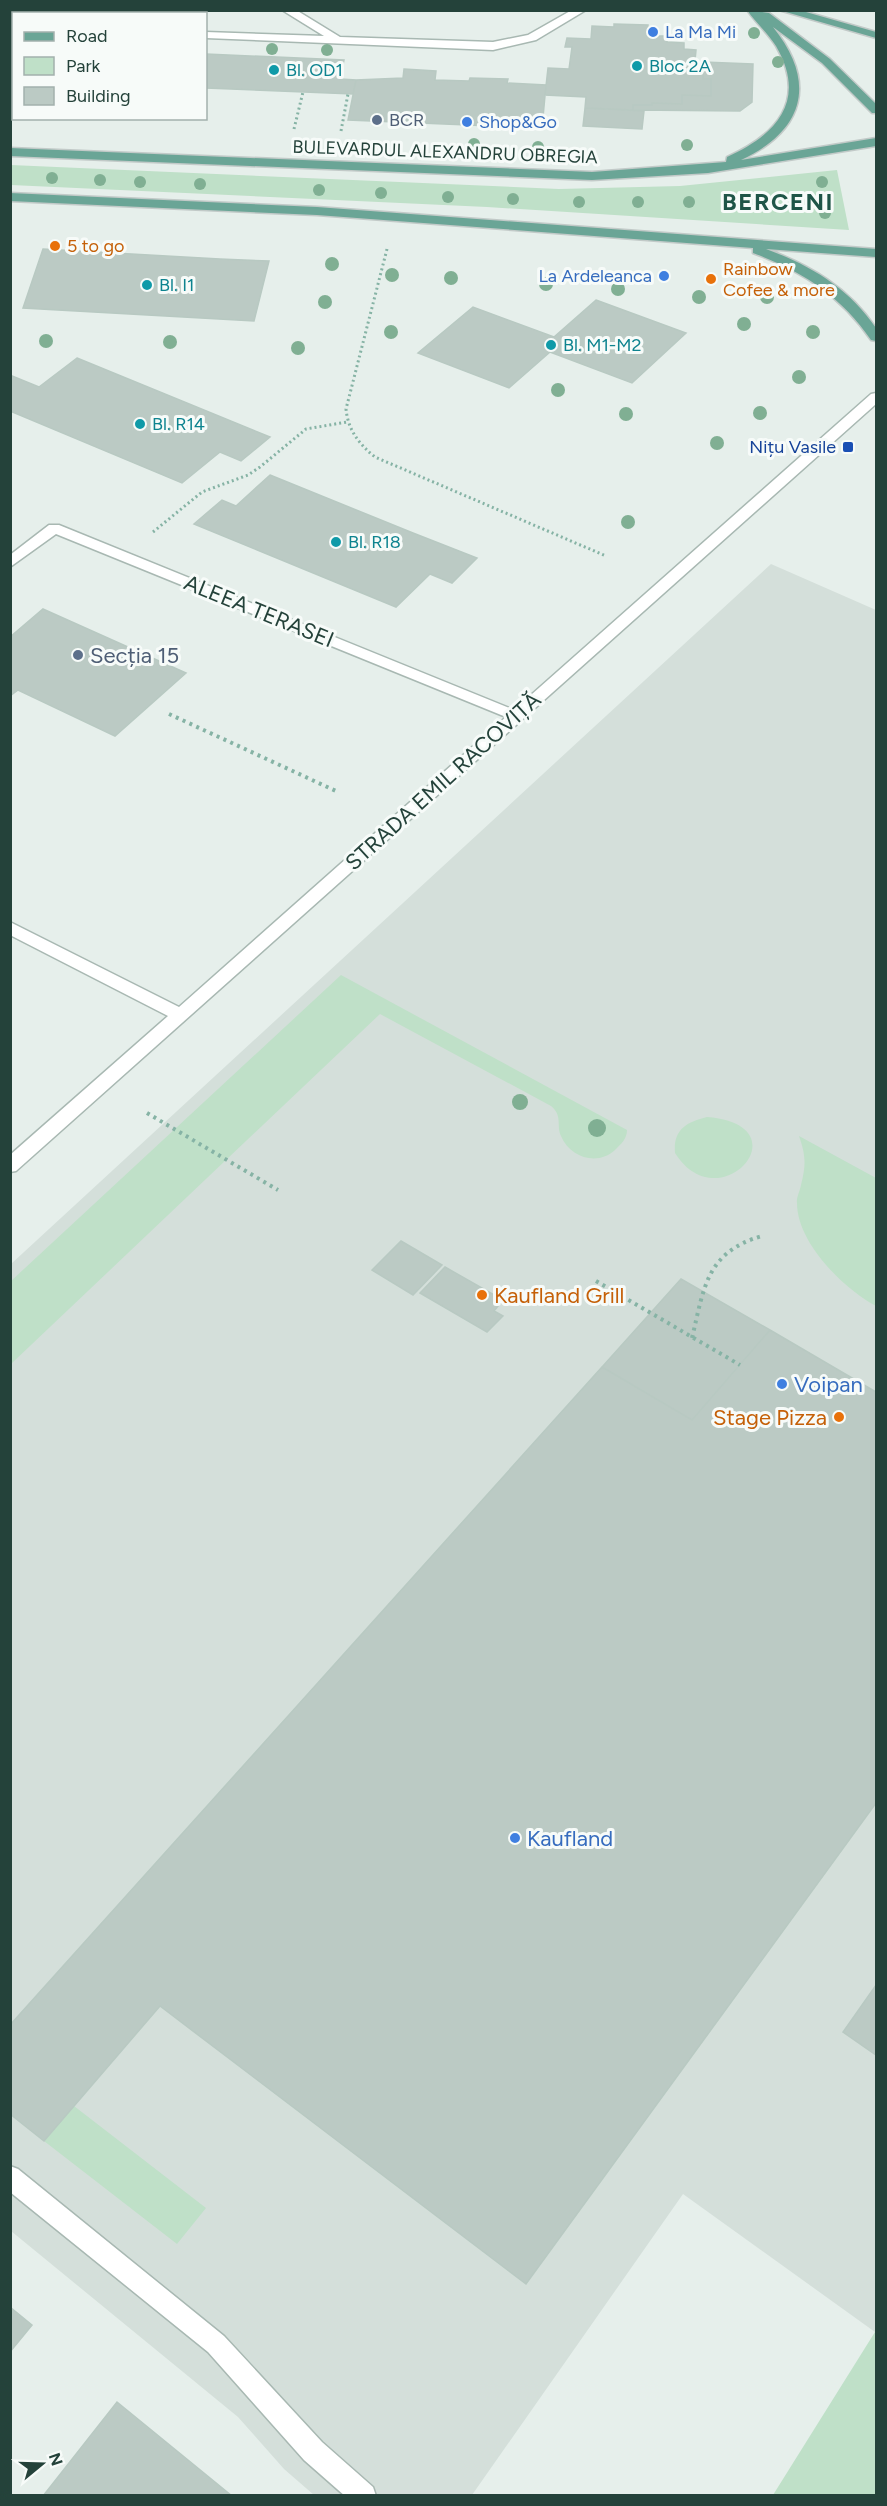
<svg xmlns="http://www.w3.org/2000/svg" width="887" height="2506" font-family="Figtree,sans-serif">
<style>
.built{fill:#d4dfda}
.green{fill:#bfe0c8}
.building{fill:#bbcac4;stroke:#b8c9c2;stroke-width:1.5}
.lines{fill:none;stroke-linecap:round;stroke-linejoin:round}
.minor-casing{stroke:#a8b8b2;stroke-width:3}
.major-casing{stroke:#c2cac8;stroke-width:3}
.path-far1{stroke:#86b3a5;stroke-width:3;stroke-dasharray:2 3;stroke-linecap:butt}
.path{stroke:#86b3a5;stroke-width:4;stroke-dasharray:3 4.5;stroke-linecap:butt}
.minor{fill:#fff;fill-rule:evenodd}
.major{fill:#6aa596;fill-rule:evenodd}
.tree{fill:#80af93}
.shop-dot{fill:#3f7fe0;stroke:#f7fbf9;stroke-width:2}
.culture-dot{fill:#0f9aa8;stroke:#f7fbf9;stroke-width:2}
.service-dot{fill:#5c6f8a;stroke:#f7fbf9;stroke-width:2}
.food-dot{fill:#e8710a;stroke:#f7fbf9;stroke-width:2}
.transit-dot{fill:#1a4fb4;stroke:#f7fbf9;stroke-width:2}
.labels{text-anchor:middle;dominant-baseline:central;stroke-width:6;stroke-linejoin:round;paint-order:stroke}
.far-shop-label{font-size:18px;fill:#366cbe;stroke:#f7fbf9;text-anchor:start}
.far-culture-label{font-size:18px;fill:#0d838f;stroke:#f7fbf9;text-anchor:start}
.far-service-label{font-size:18px;fill:#4e5e75;stroke:#f7fbf9;text-anchor:start}
.far-street-label{font-size:18px;fill:#24423a;stroke:#f7fbf9}
.far-food-label{font-size:18px;fill:#c56008;stroke:#f7fbf9;text-anchor:start}
.far-transit-label{font-size:18px;fill:#164399;stroke:#f7fbf9;text-anchor:end}
.street-label{font-size:22px;fill:#24423a;stroke:#f7fbf9}
.service-label{font-size:22px;fill:#4e5e75;stroke:#f7fbf9;text-anchor:start}
.food-label{font-size:22px;fill:#c56008;stroke:#f7fbf9;text-anchor:start}
.shop-label{font-size:22px;fill:#366cbe;stroke:#f7fbf9;text-anchor:start}
.far-district-label{font-size:24px;font-weight:bold;letter-spacing:1.5px;fill:#1f5548;stroke:#f7fbf9}
</style>
<rect width="100%" height="100%" fill="#e6efeb"/>
<path class="built" d="M771,564L876,610V2329L875,2332L683,2194L472,2495H314L284,2469L238,2417L11,2231V1264Z"/>
<path class="green" d="M11,165L559,189L680,186L837,170L849,230L487,207L11,185Z
M341,975L627,1130C627,1139 621,1144 615,1150C598,1166 570,1158 561,1136C556,1125 563,1116 551,1106L380,1014L11,1364V1281Z
M707,1117C806,1125 719,1223 675,1153C673,1130 686,1122 707,1117Z
M799,1136L876,1178V1306C844,1289 797,1243 797,1203C796,1198 800,1191 801,1185C806,1165 806,1156 799,1136Z
M74,2106L206,2208L177,2244L44,2141Z
M876,2329V2495H773L875,2332Z"/>
<path class="building" d="M614,24L648,25L647,36H667V42L684,43V49L696,50L695,61L704,63L703,79H711V96L682,95V104L652,103V105H633V110L585,108L586,97L545,95L548,68L569,69L572,47H565L567,38L591,39L592,26L614,27Z
M206,54L344,60L340,79L356,80L353,94L206,88Z
M703,62L753,64L752,102L740,111L633,110V105H652V103L682,104V95L711,96V79H703Z
M10,68H14V103H10Z
M404,69L436,71L435,80L469,81L470,78L508,79L507,83L546,85L542,128L348,120L356,80L403,78Z
M585,108L644,111L642,129L583,126Z
M43,249L220,259L269,261L254,321L23,308Z
M596,300L686,333L632,383L550,352L509,388L418,353L473,307L554,337Z
M77,358L270,437L241,461L220,452L182,483L10,411V375L39,387Z
M270,475L413,533L477,558L452,583L430,574L396,607L194,524L222,500L236,506Z
M43,609L186,673L115,736L18,690L10,696V637Z
M401,1241L442,1265L413,1295L372,1270Z
M445,1267L503,1300L494,1311L503,1316L487,1332L420,1293Z
M681,1279L770,1330L692,1420L602,1367Z
M770,1330L876,1392V1803L526,2284L160,2006L44,2141L10,2114V2025L602,1367L692,1420Z
M876,1985V2055L843,2032Z
M10,2307L32,2325L10,2352Z
M117,2402L232,2496H43Z"/>
<g class="lines">
<defs>
<path id="minor" d="M282,10H296L340,37L493,42L528,35L572,10H586L536,40L493,50L206,38V32L324,36Z
M10,24H14V30H10Z
M876,393V404L16,1171L10,1172V1155L168,1016L10,935V922L179,1007L506,717L56,534L10,567V555L49,525H59L514,710L871,394Z
M10,2166L18,2169L224,2336L322,2442L373,2487L376,2496H345L304,2460L208,2352L10,2192Z"/>
<path id="major" d="M747,10L769,13L830,59L876,104V113H872L822,63L773,27C817,82 805,130 741,160L876,138V146L708,173L592,180L10,156V148L592,172L726,162L727,157C776,135 808,101 776,46C768,33 756,23 747,10Z
M779,10H799L876,32V38Z
M10,193L317,207L876,249V257L766,249C810,265 849,288 876,328V341L871,340C841,296 802,271 753,253V248L317,215L10,201Z"/>
</defs>
<use href="#minor" class="minor-casing"/>
<use href="#major" class="major-casing"/>
<path class="path-far1" d="M294,129L303,92
M341,131L348,94
M387,249L346,409C348,430 359,444 375,457L606,556
M153,532L202,492L248,475L260,467L306,429L347,422"/>
<path class="path" d="M169,714L336,791
M147,1113L278,1190
M596,1281L740,1365
M692,1338C704,1288 706,1252 762,1236"/>
<use href="#minor" class="minor"/>
<use href="#major" class="major"/>
</g>
<g class="tree">
<circle cx="754" cy="33" r="6"/>
<circle cx="272" cy="49" r="6"/>
<circle cx="327" cy="50" r="6"/>
<circle cx="778" cy="62" r="6"/>
<circle cx="474" cy="144" r="6"/>
<circle cx="687" cy="145" r="6"/>
<circle cx="538" cy="147" r="6"/>
<circle cx="52" cy="178" r="6"/>
<circle cx="100" cy="180" r="6"/>
<circle cx="140" cy="182" r="6"/>
<circle cx="822" cy="182" r="6"/>
<circle cx="200" cy="184" r="6"/>
<circle cx="319" cy="190" r="6"/>
<circle cx="381" cy="193" r="6"/>
<circle cx="448" cy="197" r="6"/>
<circle cx="513" cy="199" r="6"/>
<circle cx="579" cy="202" r="6"/>
<circle cx="638" cy="202" r="6"/>
<circle cx="689" cy="202" r="6"/>
<circle cx="825" cy="213" r="6"/>
<circle cx="332" cy="264" r="7"/>
<circle cx="392" cy="275" r="7"/>
<circle cx="451" cy="278" r="7"/>
<circle cx="546" cy="284" r="7"/>
<circle cx="618" cy="289" r="7"/>
<circle cx="699" cy="297" r="7"/>
<circle cx="767" cy="297" r="7"/>
<circle cx="325" cy="302" r="7"/>
<circle cx="744" cy="324" r="7"/>
<circle cx="391" cy="332" r="7"/>
<circle cx="813" cy="332" r="7"/>
<circle cx="46" cy="341" r="7"/>
<circle cx="170" cy="342" r="7"/>
<circle cx="298" cy="348" r="7"/>
<circle cx="799" cy="377" r="7"/>
<circle cx="558" cy="390" r="7"/>
<circle cx="760" cy="413" r="7"/>
<circle cx="626" cy="414" r="7"/>
<circle cx="717" cy="443" r="7"/>
<circle cx="628" cy="522" r="7"/>
<circle cx="520" cy="1102" r="8"/>
<circle cx="597" cy="1128" r="9"/>
</g>
<g class="shop-dot">
<circle cx="653" cy="32" r="6"/>
<circle cx="467" cy="122" r="6"/>
<circle cx="664" cy="276" r="6"/>
<circle cx="782" cy="1384" r="6"/>
<circle cx="515" cy="1838" r="6"/>
</g>
<g class="culture-dot">
<circle cx="637" cy="66" r="6"/>
<circle cx="274" cy="70" r="6"/>
<circle cx="147" cy="285" r="6"/>
<circle cx="551" cy="345" r="6"/>
<circle cx="140" cy="424" r="6"/>
<circle cx="336" cy="542" r="6"/>
</g>
<g class="service-dot">
<circle cx="377" cy="120" r="6"/>
<circle cx="78" cy="655" r="6"/>
</g>
<g class="food-dot">
<circle cx="55" cy="246" r="6"/>
<circle cx="711" cy="279" r="6"/>
<circle cx="482" cy="1295" r="6"/>
<circle cx="839" cy="1417" r="6"/>
</g>
<rect class="transit-dot" x="842" y="441" width="12" height="12" rx="3"/>
<g class="labels">
<g class="far-shop-label">
<text x="665" y="32">La Ma Mi</text>
<text x="479" y="122">Shop&amp;Go</text>
<text x="652" y="276" text-anchor="end">La Ardeleanca</text>
</g>
<g class="far-culture-label">
<text x="649" y="66">Bloc 2A</text>
<text x="286" y="70">Bl. OD1</text>
<text x="159" y="285">Bl. I1</text>
<text x="563" y="345">Bl. M1-M2</text>
<text x="152" y="424">Bl. R14</text>
<text x="348" y="542">Bl. R18</text>
</g>
<g class="far-service-label">
<text x="389" y="120">BCR</text>
</g>
<g class="far-street-label">
<text transform="translate(445 152) rotate(2)">BULEVARDUL ALEXANDRU OBREGIA</text>
</g>
<g class="far-food-label">
<text x="67" y="246">5 to go</text>
<text x="723" y="269">Rainbow<tspan x="723" dy="21">Cofee &amp; more</tspan></text>
</g>
<g class="far-transit-label">
<text x="836" y="447">Nițu Vasile</text>
</g>
<g class="street-label">
<text transform="translate(259 611) rotate(22)">ALEEA TERASEI</text>
<text transform="translate(443 781) rotate(-42)">STRADA EMIL RACOVIȚĂ</text>
</g>
<g class="service-label">
<text x="90" y="655">Secția 15</text>
</g>
<g class="food-label">
<text x="494" y="1295">Kaufland Grill</text>
<text x="827" y="1417" text-anchor="end">Stage Pizza</text>
</g>
<g class="shop-label">
<text x="794" y="1384">Voipan</text>
<text x="527" y="1838">Kaufland</text>
</g>
<g class="far-district-label">
<text x="778" y="201">BERCENI</text>
</g>
</g>
<rect width="887" height="2506" fill="none" stroke="#24423a" stroke-width="24"/>
<rect x="12" y="12" width="195" height="108" fill="#f7fbf9" stroke="#a3b1ad" stroke-width="1.5"/>
<rect x="24" y="32" width="30" height="9" fill="#6aa596" stroke="#a3b1ad" stroke-width="1.5"/>
<text x="66" y="42" font-size="18" fill="#24423a">Road</text>
<rect x="24" y="57" width="30" height="18" fill="#bfe0c8" stroke="#a3b1ad" stroke-width="1.5"/>
<text x="66" y="72" font-size="18" fill="#24423a">Park</text>
<rect x="24" y="87" width="30" height="18" fill="#bbcac4" stroke="#a3b1ad" stroke-width="1.5"/>
<text x="66" y="102" font-size="18" fill="#24423a">Building</text>
<g transform="translate(42 2464) rotate(71)" stroke="#f7fbf9" stroke-width="4.5" paint-order="stroke">
<path d="M0-4.5L10 22L0 15L-10 22Z" fill="#24423a"/>
<text y="-9" font-size="16" font-weight="bold" text-anchor="middle" fill="#24423a">N</text>
</g>
</svg>
